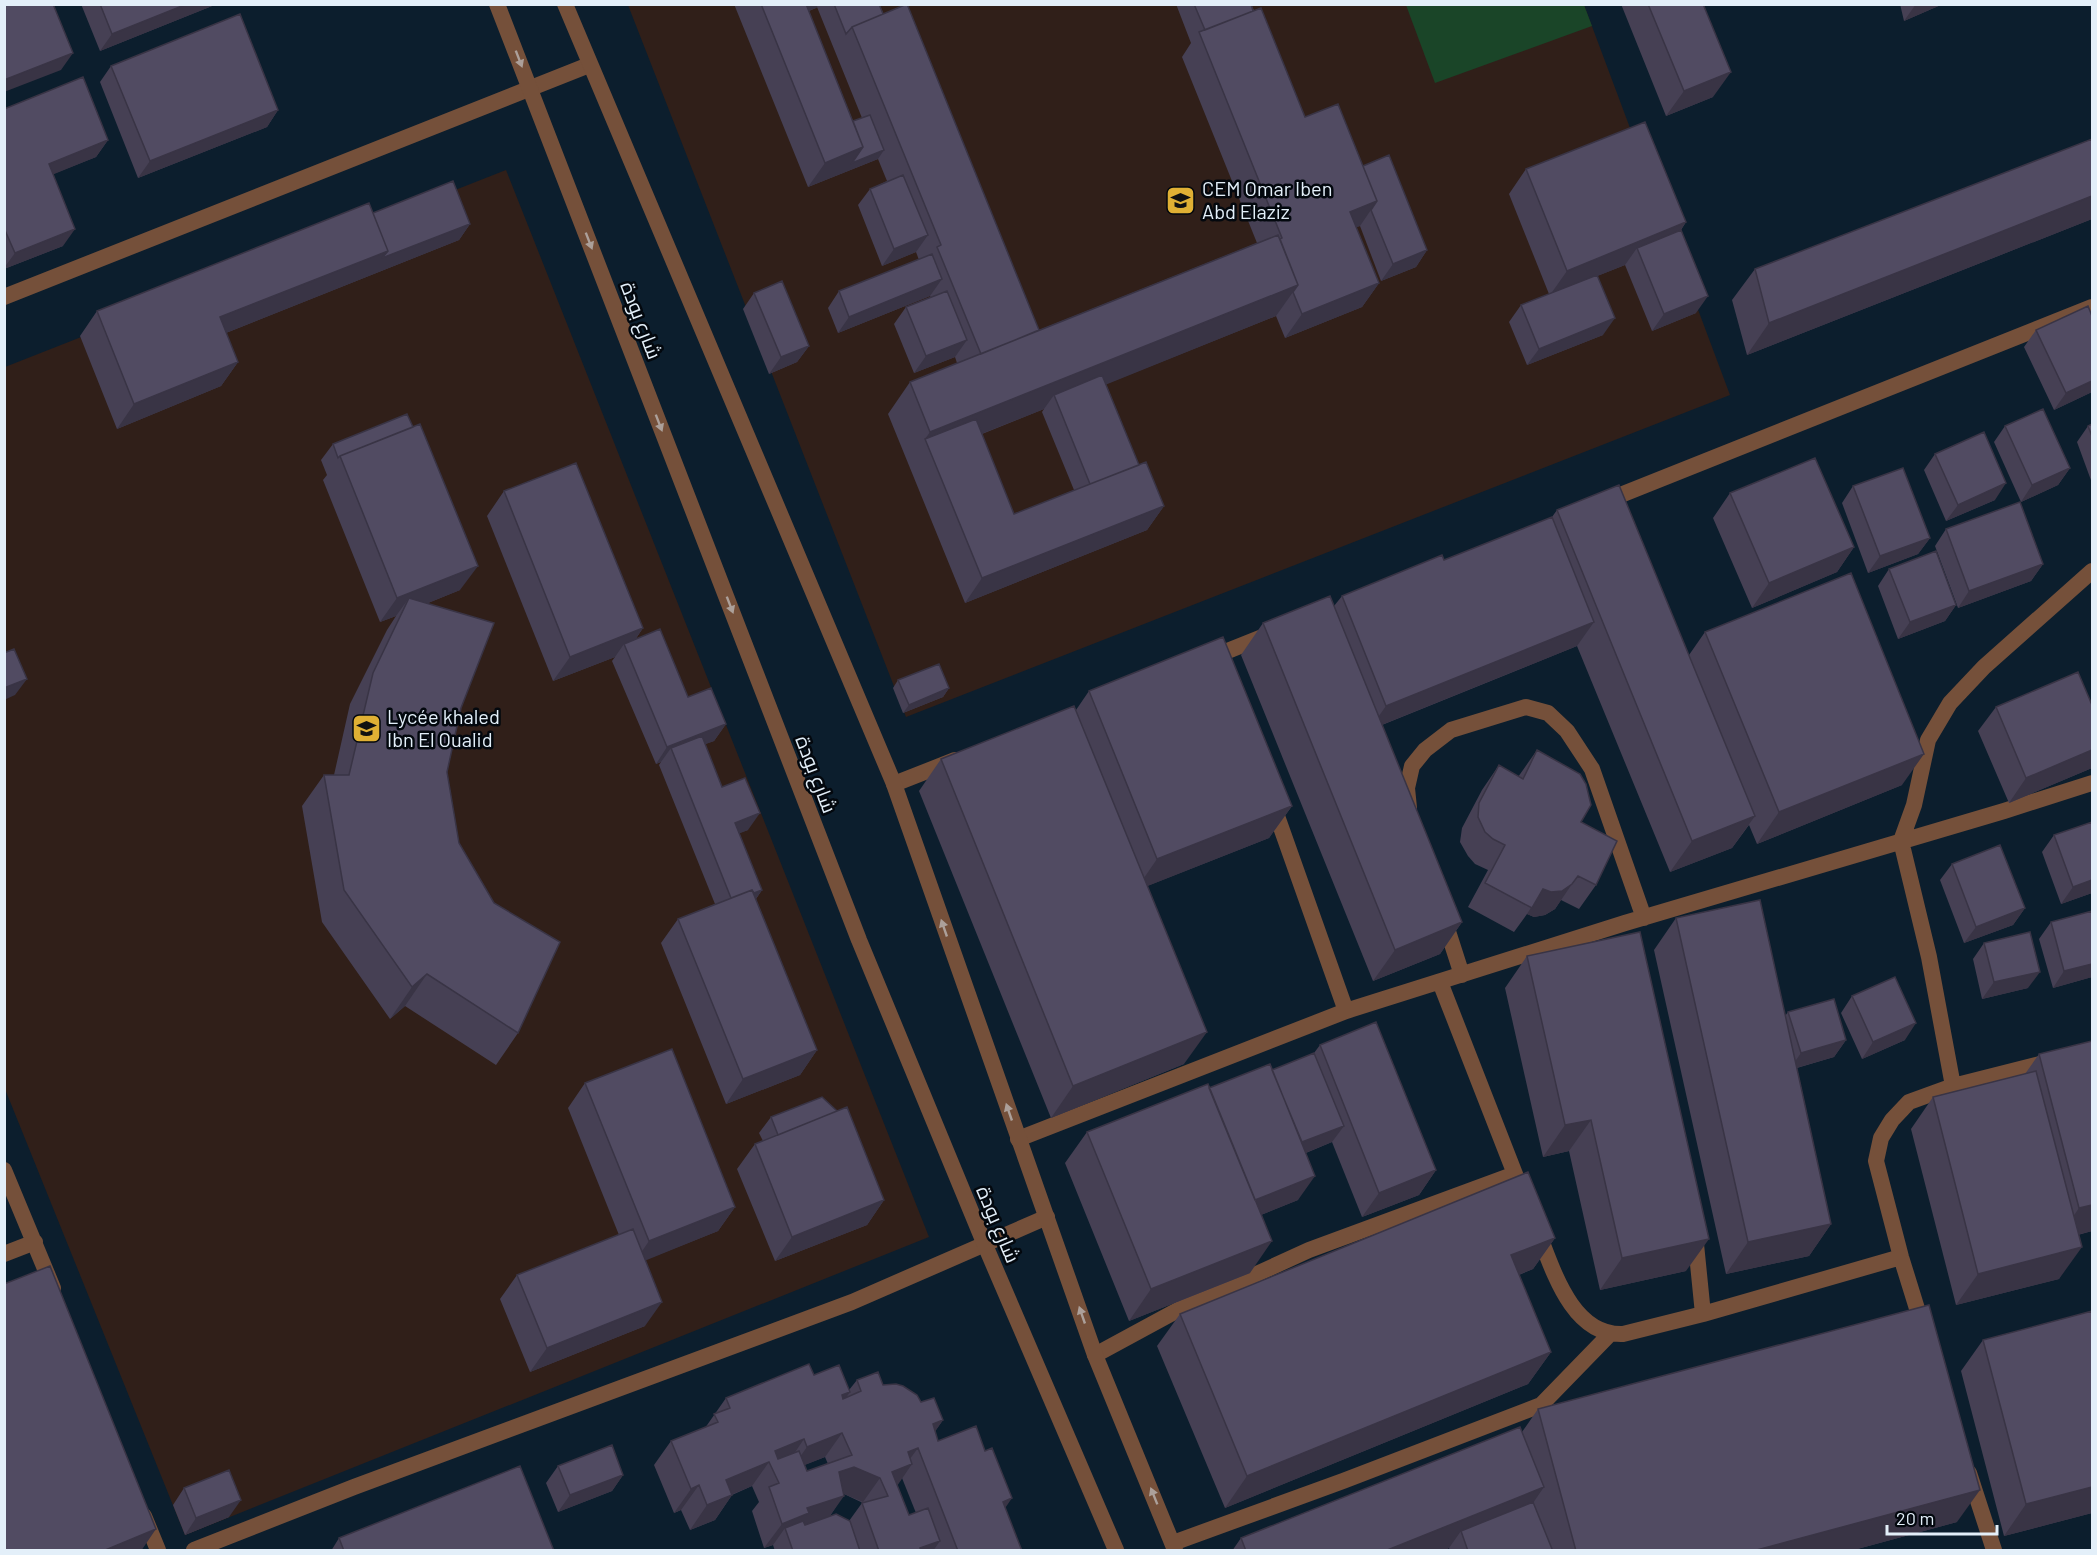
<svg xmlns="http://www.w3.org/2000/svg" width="2097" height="1555" font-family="Barlow,Cairo,sans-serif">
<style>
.education{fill:#301f19}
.green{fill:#1a4528}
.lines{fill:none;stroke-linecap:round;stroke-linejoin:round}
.minor{stroke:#75503a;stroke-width:16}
.tertiary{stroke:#75503a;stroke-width:16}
.wall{fill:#464054;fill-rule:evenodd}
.shaded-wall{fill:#393445}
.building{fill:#514b62;stroke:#393445;stroke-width:1.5;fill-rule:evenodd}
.oneway{fill:#aca09a}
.labels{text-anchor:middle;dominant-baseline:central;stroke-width:5;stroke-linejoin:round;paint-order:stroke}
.poi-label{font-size:20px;fill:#e3eff9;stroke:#03080e;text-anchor:start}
.street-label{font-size:20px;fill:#e3eff9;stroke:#03080e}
</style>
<rect width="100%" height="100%" fill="#0c1e2d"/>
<path class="education" d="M628,5H1584L1730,395L906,717Z
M506,170L929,1237L185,1535L5,1089V367Z"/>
<path class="green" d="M1406,5H1584L1592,26L1435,83Z"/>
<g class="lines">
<path class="minor" d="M4,297L589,65
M1603,502L2092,307
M1210,658L1270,634
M894,784L955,760
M1272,802L1346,1011
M1409,808L1407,788L1412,766L1425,750L1451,730L1526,707L1548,713L1567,731L1592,769L1644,918
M1444,919L1462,975
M1440,982L1524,1197
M1953,1086L1929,957L1901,841L1914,805L1928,740L1950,703L1984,667L2092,571
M1018,1139L1346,1011L1625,923L2004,811L2092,783
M4,1170L53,1288
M1538,1232C1553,1270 1572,1336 1623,1334L1703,1314L1901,1257
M1695,1234L1703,1314
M4,1254L35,1242
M1923,1328L1901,1257L1876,1161L1881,1138L1892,1120L1909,1102L1953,1086L2092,1051
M1095,1355L1178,1310L1309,1250L1515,1174
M1969,1473L1994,1550
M144,1516L158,1550
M1173,1543L1343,1481L1541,1405L1610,1334
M194,1550L354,1487L852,1302L1047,1217"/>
<path class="tertiary" d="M497,4L859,940L985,1245L1116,1550
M565,4L894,784L1095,1355L1175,1550"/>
</g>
<path class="wall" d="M81,4H217L100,51Z
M734,4H879L1039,330L1257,243L1182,57L1191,43L1176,4H1251L1305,117L1363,166L1427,250L1416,267L1381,281L1360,226L1356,227L1379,283L1362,307L1285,338L1276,316L1106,384L1139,465L1164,506L1147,530L965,603L888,414L910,382L957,363L955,357L914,373L894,324L906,307L931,298L930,296L838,333L828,308L839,291L919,260L916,252L882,266L858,205L870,189L887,181L878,159L808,187ZM817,7L862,118L853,121L809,11L816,8ZM1044,409L1042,412L1074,490L1014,514L982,434Z
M1621,4H1703L1713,97L1666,116Z
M1900,4H1943L1904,21Z
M111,66L278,110L267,127L138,178L100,82Z
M4,109L108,140L96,157L53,174L63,246L4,269Z
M2092,139V219L1747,355L1732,300L1755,269Z
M1526,169L1686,222L1681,230L1696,313L1652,331L1625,265L1597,276L1603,335L1527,365L1509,322L1521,305L1549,294L1509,194Z
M373,213L470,224L459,240L226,333L238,362L221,386L117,429L80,336L97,311Z
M754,293L809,346L797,362L769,374L743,309Z
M2092,316V392L2054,410L2024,347L2036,330Z
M2092,424V483L2077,442L2088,426Z
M2005,426L2070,468L2058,485L2021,502L1994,442Z
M333,444L460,590L428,603L461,708L447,772L459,843L518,1033L496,1065L405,1006L390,1019L322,922L302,806L324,775H334L350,704L387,630L396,616L380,622L323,480L327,475L321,460Z
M1935,454L1995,500L1946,521L1924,470Z
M1853,486L1930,538L1918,554L1868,573L1842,503Z
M504,491L643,628L635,640L688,697L726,724L714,741L705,744L722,787L748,830L739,833L762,890L756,899L817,1050L800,1075L726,1104L661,943L678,919L715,904L659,765L661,762L656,764L612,661L615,657L553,681L487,516Z
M1730,493L1854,547L1837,572L1752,608L1713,518Z
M1557,510L1689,655L1705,632L1902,785L1757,844L1749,825L1732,848L1670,872L1577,646L1382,725L1462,922L1440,954L1373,981L1241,655L1263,623L1334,606L1342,596L1444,560L1552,517Z
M1946,529L2043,564L2031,581L1958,608L1935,546Z
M1889,569L1956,605L1945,621L1898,639L1878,586Z
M898,680L949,688L943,697L903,713L893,688Z
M1089,691L1292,806L1269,838L1147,886L1184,1064L1051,1118L919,791L941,759L1076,710Z
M2092,705V768L2009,803L1978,731L1996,707Z
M1537,750L1581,822L1596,885L1579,909L1561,900L1555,909L1545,915L1534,917L1527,914L1514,932L1468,907L1488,870L1475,864L1468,856L1460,842L1462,828L1482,790L1499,765L1518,777Z
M2054,835L2092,893L2061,904L2042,852Z
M1952,864L2025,908L2013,925L1964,943L1940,880Z
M2092,911V977L2053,988L2039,939L2051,922Z
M1676,918L1785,1016L1788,1012L1846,1040L1834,1057L1797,1068L1831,1224L1809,1256L1726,1274L1654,950Z
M1984,943L2028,988L1982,999L1973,959Z
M1527,956L1686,1271L1600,1290L1569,1151L1543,1157L1505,988Z
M1852,996L1905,1040L1862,1059L1841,1013Z
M2092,1041V1231L2078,1235L2059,1279L1956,1305L1911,1129L1933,1097L2025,1074L2039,1054Z
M1320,1045L1436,1170L1419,1195L1362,1217L1332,1142L1306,1153L1298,1200L1261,1215L1250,1273L1129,1321L1065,1163L1087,1132L1209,1088L1272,1070L1314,1053Z
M585,1083L735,1207L718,1231L645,1260V1326L530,1372L500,1299L517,1275L619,1235L568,1108Z
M771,1117L884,1200L867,1225L775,1261L737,1169L755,1144L763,1141L759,1133Z
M1555,1238L1533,1269L1519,1275L1551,1352L1528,1384L1225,1508L1157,1346L1180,1314Z
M1983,1340L2092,1513L2004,1536L1961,1371Z
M814,1375L849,1390L857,1380L883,1385L921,1402L943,1420L935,1431L938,1441L1005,1508L1022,1551H775L773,1545L764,1548L752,1511L759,1502L752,1486L732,1495L715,1520L690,1530L681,1510L674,1513L654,1465L671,1441L705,1428L726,1398ZM825,1457L828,1464L807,1471L804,1465ZM902,1478L916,1513L909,1515L897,1485ZM844,1494L863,1503H862L849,1521L830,1516Z
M1538,1409L1957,1522L1850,1551H1450L1449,1548L1443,1551H1232L1241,1538L1522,1432Z
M558,1466L623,1475L612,1491L558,1512L546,1483Z
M184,1488L229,1517L185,1535L173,1505Z
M339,1538L554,1551H331Z"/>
<path class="shaded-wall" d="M187,4H217L100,51L112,34Z
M798,4H819L816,8L787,19Z
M1916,4H1943L1904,21Z
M73,53L61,70L4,92V80Z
M1731,72L1713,97L1666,116L1684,91Z
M278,110L267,127L138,178L150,161Z
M108,140L96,157L37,181L49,164Z
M863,147L884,150L878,159L808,187L825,163Z
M2092,196V219L1747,355L1769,323Z
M1377,201L1360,226L1333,237L1350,212Z
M1686,222L1669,247L1637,248L1625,265L1550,295L1567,271Z
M470,224L459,240L203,342L220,317L388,251Z
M75,229L63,246L4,269V268L15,253Z
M928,235L916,252L882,266L894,249Z
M1427,250L1416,267L1381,281L1393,264Z
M942,279L930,296L838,333L849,317Z
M1379,283L1362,307L1285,338L1302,314Z
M1298,285L1276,316L1058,404L1054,395L1044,409L931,454L925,439L930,432Z
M1708,296L1696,313L1652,331L1664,314Z
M1615,318L1603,335L1527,365L1539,349Z
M967,340L955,357L914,373L926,356Z
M809,346L797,362L769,374L781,357Z
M238,362L221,386L117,429L134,404Z
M2092,381V392L2054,410L2066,393Z
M2070,468L2058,485L2021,502L2032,485Z
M2006,483L1995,500L1946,521L1958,505Z
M1164,506L1147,530L965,603L982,578Z
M1930,538L1918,554L1868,573L1880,556Z
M1854,547L1837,572L1752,608L1769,583Z
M2043,564L2031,581L1958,608L1969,591Z
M478,566L460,590L401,614L409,598L396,616L380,622L397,598Z
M1956,605L1945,621L1898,639L1910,622Z
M1594,622L1577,646L1369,730L1386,706Z
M643,628L627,651L624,644L615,657L553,681L570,657Z
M27,679L15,695L4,700V688Z
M949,688L943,697L903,713L909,705Z
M726,724L714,741L674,756L671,748L661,762L656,764L667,747Z
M2092,750V768L2009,803L2026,778Z
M1924,754L1902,785L1757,844L1779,812Z
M1292,806L1269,838L1135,891L1157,859Z
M760,813L748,830L723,840L735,823Z
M1755,816L1732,848L1670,872L1692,841Z
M2092,880V893L2061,904L2073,887Z
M1572,884L1555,909L1545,915L1534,917L1527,914L1543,889Z
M762,890L750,907L733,901Z
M2025,908L2013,925L1964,943L1976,927Z
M1462,922L1440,954L1373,981L1395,950Z
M2092,964V977L2053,988L2064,971Z
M2040,972L2028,988L1982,999L1994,982Z
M427,974L405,1006L390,1019L412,987Z
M1916,1023L1905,1040L1862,1059L1873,1042Z
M1207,1032L1184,1064L1051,1118L1073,1086Z
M1846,1040L1834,1057L1789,1070L1801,1053Z
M817,1050L800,1075L726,1104L743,1079Z
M1591,1120L1569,1151L1543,1157L1565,1125Z
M1344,1126L1332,1142L1283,1162L1295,1145Z
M1436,1170L1419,1195L1362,1217L1379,1193Z
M1315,1176L1298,1200L1231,1227L1248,1203Z
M884,1200L867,1225L775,1261L792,1237Z
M2092,1205V1231L2057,1240L2079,1208Z
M735,1207L718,1231L632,1266L649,1241Z
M1831,1224L1809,1256L1726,1274L1748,1242Z
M1555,1238L1533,1269L1488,1287L1511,1255Z
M1709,1239L1686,1271L1600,1290L1622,1258Z
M1272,1241L1250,1273L1129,1321L1151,1289Z
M2082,1247L2059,1279L1956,1305L1978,1274Z
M662,1302L645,1326L530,1372L547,1348Z
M1551,1352L1528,1384L1225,1508L1247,1476Z
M850,1392L833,1417L842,1395Z
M943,1420L926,1445L933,1424Z
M842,1433L825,1457L790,1471L807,1447Z
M804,1439L787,1464L769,1462L752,1486L709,1504L726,1480L775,1451Z
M918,1448L904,1467L912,1464L895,1489L883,1485L908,1452Z
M854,1467L880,1478L863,1502L837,1491L839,1472Z
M623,1475L612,1491L558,1512L570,1495Z
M699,1485L681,1510L674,1513L691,1489Z
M1544,1487L1522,1519L1461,1531L1449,1548L1443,1551H1385Z
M2092,1487V1513L2004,1536L2026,1504Z
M1980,1490L1957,1522L1850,1551H1753Z
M732,1495L715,1520L690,1530L707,1505Z
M844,1496L827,1520L796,1531L785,1528L773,1545L764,1548L782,1524L807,1508Z
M1012,1498L995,1523L1003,1502Z
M241,1500L229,1517L185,1535L196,1518Z
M156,1529L141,1551H103Z
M940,1541L933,1551H918L920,1548Z"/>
<path class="building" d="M4,4H53L73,53L4,80Z
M100,4H187L112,34Z
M761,4H806L863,147L825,163Z
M834,4H879L883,14L852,27L846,34Z
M907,4L1039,330L981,354L937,247L941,245L852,27Z
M1194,4H1251L1253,11L1205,30Z
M1648,4H1703L1731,72L1684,91Z
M1261,8L1305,117L1338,104L1377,201L1350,212L1379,283L1302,314L1293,292L1298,285L1280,239L1282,238L1199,32Z
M240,14L278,110L150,161L111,66Z
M83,77L108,140L49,164L75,229L15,253L4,228V109Z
M870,115L884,150L852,163L863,147L853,121Z
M1645,122L1686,222L1567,271L1526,169Z
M2092,139V196L1769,323L1755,269Z
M1389,155L1427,250L1393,264L1371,210L1377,201L1363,166Z
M903,175L928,235L894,249L870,189Z
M453,181L470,224L382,258L388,251L373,213Z
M369,203L388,251L220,317L238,362L134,404L97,311Z
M1681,230L1708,296L1664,314L1637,248Z
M1278,235L1298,285L930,432L910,382Z
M932,254L942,279L849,317L839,291Z
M1597,275L1615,318L1539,349L1521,305Z
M782,281L809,346L781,357L754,293Z
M947,291L967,340L926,356L906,307Z
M2088,306L2092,316V381L2066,393L2036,330Z
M1102,375L1139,465L1090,484L1054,395Z
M2043,409L2070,468L2032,485L2005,426Z
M407,414L413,427L340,456L338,458L333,444Z
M976,419L1014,514L1146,462L1164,506L982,578L925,439Z
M420,424L478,566L397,598L340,456Z
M2092,424V436L2088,426Z
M1984,432L2006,483L1958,505L1935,454Z
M1815,458L1854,547L1769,583L1730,493Z
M576,463L643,628L570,657L504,491Z
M1903,468L1930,538L1880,556L1853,486Z
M1619,485L1755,816L1692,841L1557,510Z
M2020,502L2043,564L1969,591L1946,529Z
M1552,517L1594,622L1386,706L1342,596L1442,555L1444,560Z
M1936,551L1956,605L1910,622L1889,569Z
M1851,573L1924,754L1779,812L1705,632Z
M1330,596L1462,922L1395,950L1263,623Z
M409,598L494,623L461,708L447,772L459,843L494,903L560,942L518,1033L427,974L412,987L344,890L324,775H349L373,673Z
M660,629L688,697L711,688L726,724L667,747L624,644Z
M1223,637L1292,806L1157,859L1089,691Z
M14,649L27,679L4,688V653Z
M939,664L949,688L909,705L898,680Z
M2078,672L2092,705V750L2026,778L1996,707Z
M1074,706L1207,1032L1073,1086L941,759Z
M702,736L722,787L745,778L760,813L735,823L762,890L754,893L752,890L731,898L671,748Z
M1537,750L1580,774L1586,784L1591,805L1581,822L1617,841L1596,885L1578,876L1572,884L1562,891L1551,892L1543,889L1532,908L1485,883L1505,845L1493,839L1485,832L1478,817L1479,803L1499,765L1523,779Z
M2092,822V880L2073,887L2054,835Z
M2000,845L2025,908L1976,927L1952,864Z
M752,890L817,1050L743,1079L678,919Z
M1760,900L1831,1224L1748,1242L1676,918Z
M2092,911V964L2064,971L2051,922Z
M1640,932L1709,1239L1622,1258L1591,1120L1565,1125L1527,956Z
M2030,932L2040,972L1994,982L1984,943Z
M1895,977L1916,1023L1873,1042L1852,996Z
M1834,999L1846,1040L1801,1053L1788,1012Z
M1376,1022L1436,1170L1379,1193L1320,1045Z
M2092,1041V1205L2079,1208L2039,1054Z
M672,1049L735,1207L649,1241L585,1083Z
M1314,1053L1344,1126L1302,1142L1272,1070Z
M1270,1064L1315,1176L1255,1200L1209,1088Z
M2036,1071L2082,1247L1978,1274L1933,1097Z
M1208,1084L1272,1241L1151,1289L1087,1132Z
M822,1097L837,1111L778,1135L771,1117Z
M847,1107L884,1200L792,1237L755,1144Z
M1528,1172L1555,1238L1511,1255L1551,1352L1247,1476L1180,1314Z
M633,1229L662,1302L547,1348L517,1275Z
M50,1266L156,1529L103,1551H4V1284Z
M1929,1305L1980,1490L1753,1551H1576L1538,1409Z
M2092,1311V1487L2026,1504L1983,1340Z
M809,1364L814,1375L839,1365L850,1392L842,1395L843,1399L861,1391L857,1380L878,1372L883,1385L896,1384L903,1386L917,1395L921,1402L934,1398L943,1420L933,1424L938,1441L976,1426L985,1451L992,1448L1012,1498L1003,1502L1022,1551H958L918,1448L908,1452L912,1464L892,1472L909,1515L928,1508L940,1541L920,1548L921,1551H879L862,1503L888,1496L880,1478L854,1467L839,1472L844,1496L807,1508L809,1513L782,1524L769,1487L779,1483L769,1462L726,1480L732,1495L707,1505L699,1485L691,1489L671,1441L718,1422L714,1414L730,1408L726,1398ZM842,1433L852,1455L807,1471L799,1451L778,1459L775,1451L804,1439L807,1447Z
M1520,1427L1544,1487L1385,1551H1246L1241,1538Z
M612,1445L623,1475L570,1495L558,1466Z
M520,1466L554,1551H344L339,1538Z
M229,1470L241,1500L196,1518L184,1488Z
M1533,1502L1552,1549L1549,1551H1468L1461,1531Z
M836,1514L850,1521L860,1551H793L785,1528L803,1521L805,1525Z"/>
<defs><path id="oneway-solid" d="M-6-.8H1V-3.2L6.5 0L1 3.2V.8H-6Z" transform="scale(1.5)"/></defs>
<g class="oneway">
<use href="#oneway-solid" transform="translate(519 59) rotate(69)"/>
<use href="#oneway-solid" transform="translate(589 241) rotate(69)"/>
<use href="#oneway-solid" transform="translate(659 423) rotate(69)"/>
<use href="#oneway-solid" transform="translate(730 605) rotate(69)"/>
<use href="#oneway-solid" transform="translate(944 928) rotate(-109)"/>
<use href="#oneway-solid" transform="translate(1009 1112) rotate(-109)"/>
<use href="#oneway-solid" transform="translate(1082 1315) rotate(-109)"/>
<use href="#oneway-solid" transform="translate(1154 1496) rotate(-112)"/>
</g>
<defs>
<symbol id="school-square" viewBox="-11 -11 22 22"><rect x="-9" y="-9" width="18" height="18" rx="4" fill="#e0b034" stroke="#03080e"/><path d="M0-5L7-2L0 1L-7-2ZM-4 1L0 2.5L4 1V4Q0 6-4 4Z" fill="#111"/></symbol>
</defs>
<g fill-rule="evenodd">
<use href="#school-square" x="1164" y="184" width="33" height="33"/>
<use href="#school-square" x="350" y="712" width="33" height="33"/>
</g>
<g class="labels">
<g class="poi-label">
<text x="1202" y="188">CEM Omar Iben<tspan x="1202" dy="23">Abd Elaziz</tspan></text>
<text x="387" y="716">Lycée khaled<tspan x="387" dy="23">Ibn El Oualid</tspan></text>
</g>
<g class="street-label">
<text transform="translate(642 320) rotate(69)">شارع بودة</text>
<text transform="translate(817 774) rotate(69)">شارع بودة</text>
<text transform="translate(999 1224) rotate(67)">شارع بودة</text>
</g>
</g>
<rect width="2097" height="1555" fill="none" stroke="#e3eff9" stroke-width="12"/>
<path d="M1887 1525v9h110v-9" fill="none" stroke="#e3eff9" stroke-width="3"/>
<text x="1896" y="1525" font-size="18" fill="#e3eff9" stroke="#03080e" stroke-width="4.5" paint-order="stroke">20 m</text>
</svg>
